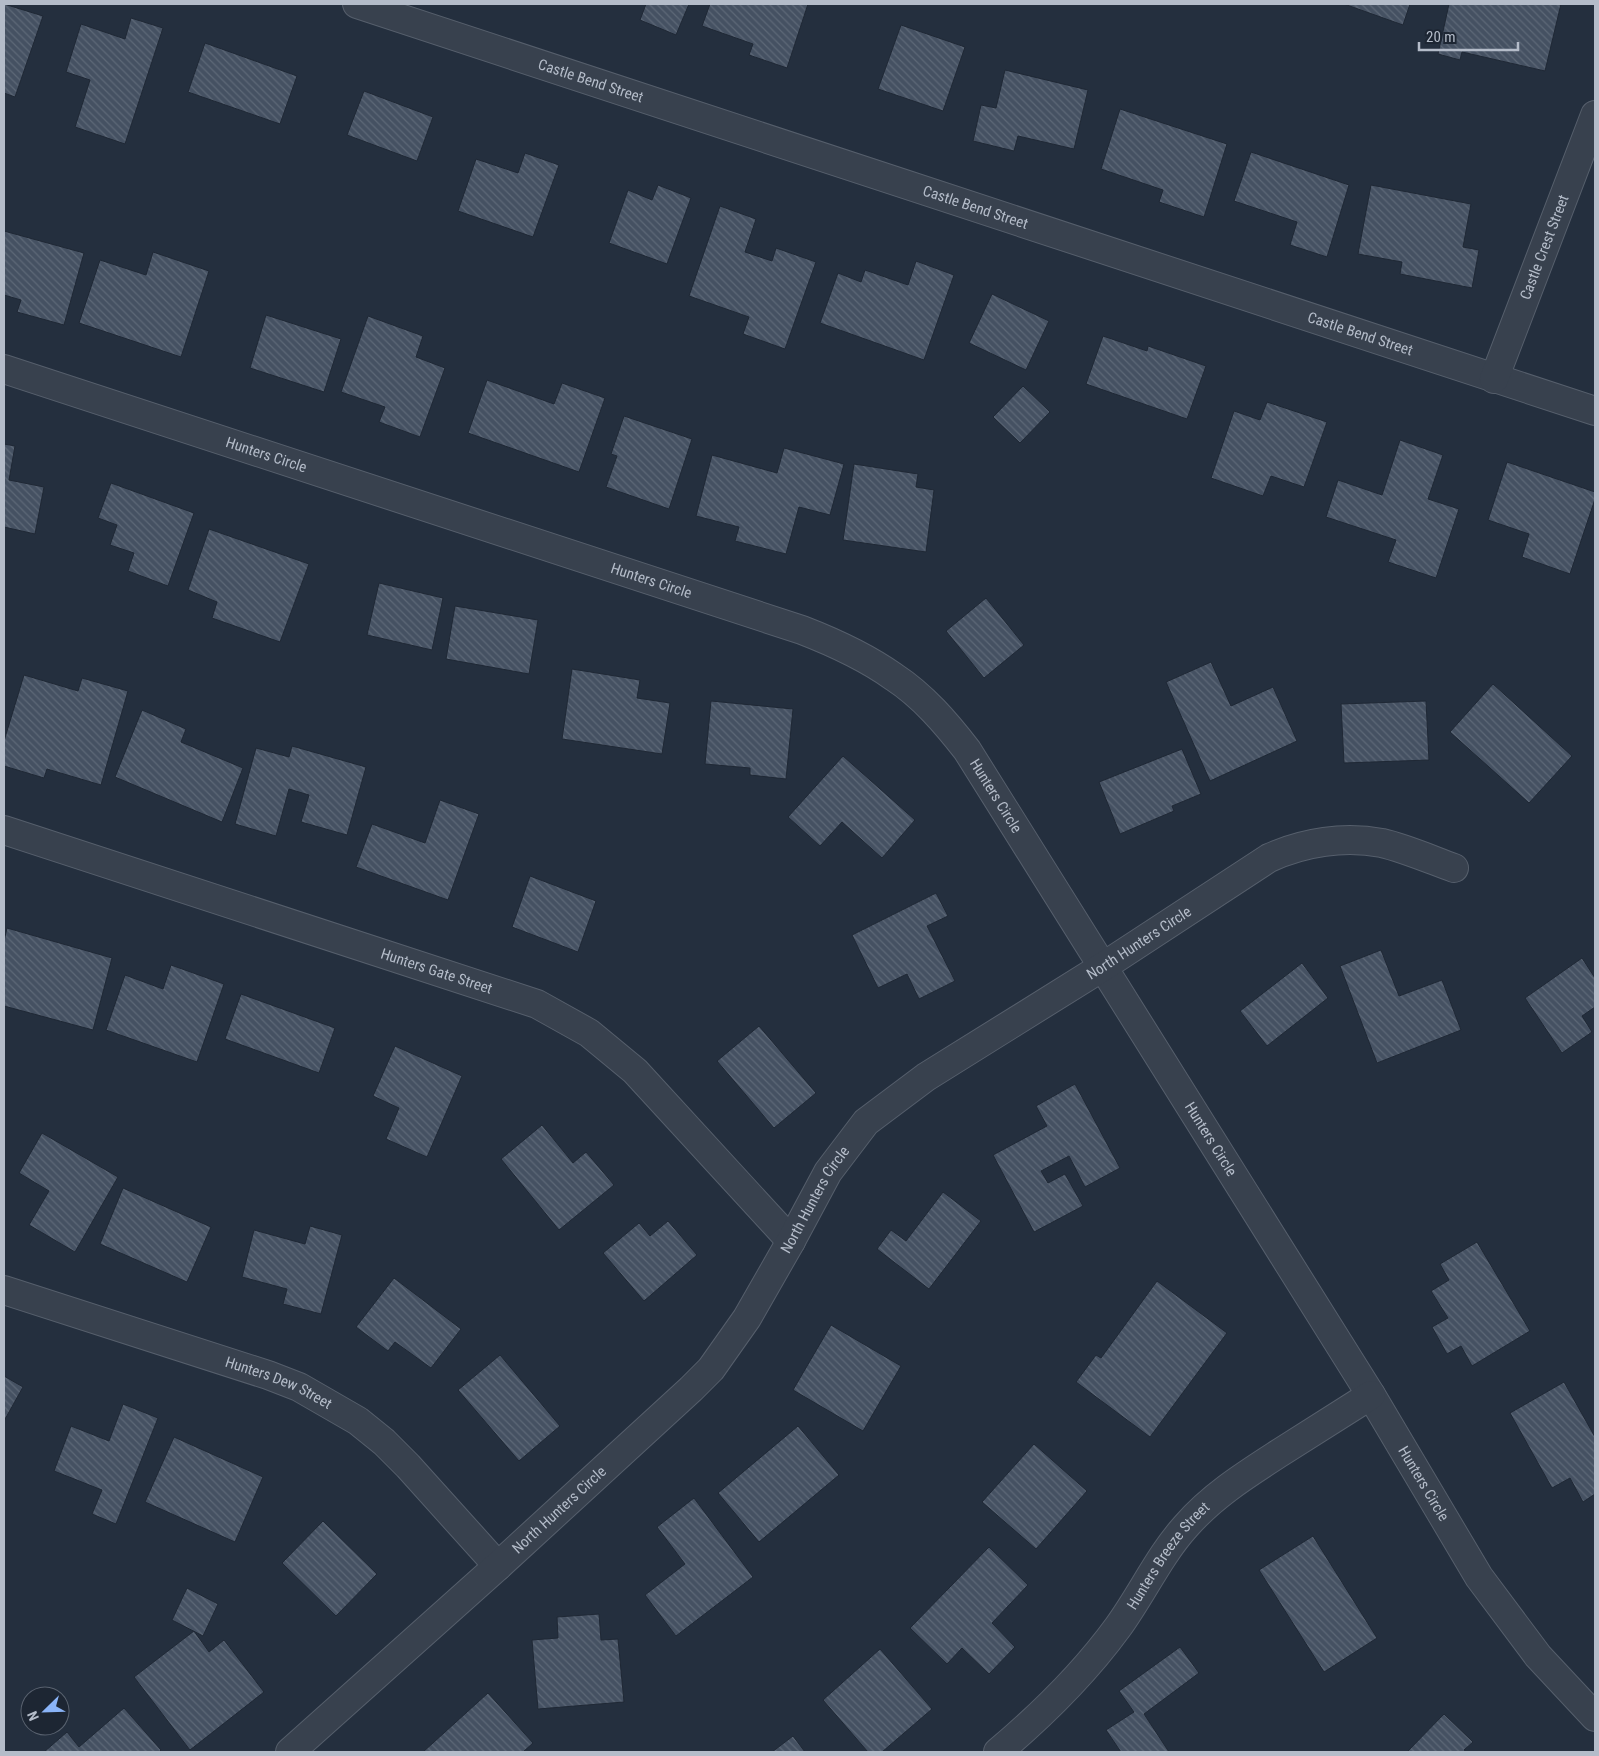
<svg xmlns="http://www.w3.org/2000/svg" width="1599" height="1756" font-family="'Roboto Condensed',sans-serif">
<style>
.building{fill:url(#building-back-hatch);stroke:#1f2835}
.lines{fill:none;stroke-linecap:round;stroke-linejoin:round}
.street-casing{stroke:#565f6c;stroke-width:30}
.street{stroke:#38414e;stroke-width:28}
.labels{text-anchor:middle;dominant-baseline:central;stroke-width:4;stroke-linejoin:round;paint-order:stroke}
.street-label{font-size:15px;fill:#b4bcc9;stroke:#1d2633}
</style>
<defs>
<pattern id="building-back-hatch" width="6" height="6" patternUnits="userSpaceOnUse" patternTransform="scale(1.25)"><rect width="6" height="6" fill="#455162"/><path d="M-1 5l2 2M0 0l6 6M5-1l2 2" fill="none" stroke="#5d6877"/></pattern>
</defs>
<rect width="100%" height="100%" fill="#242f3e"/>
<path class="building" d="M4,4L43,16L15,97L4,93Z
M646,4H689L676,35L640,20Z
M710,4H808L787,68L749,55L753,44L702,26Z
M1344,4H1410L1403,25Z
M1449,4H1561L1545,71L1462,52L1460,60L1438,54Z
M131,18L163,28L125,144L75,127L90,80L66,72L81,24L125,39Z
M901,25L965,47L943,111L878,89Z
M205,43L297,76L280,124L188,92Z
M1005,70L1088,90L1074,149L1018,136L1014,151L973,141L981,105L996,108Z
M364,91L433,117L417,161L347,135Z
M1120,109L1227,144L1204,217L1159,202L1163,190L1101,169Z
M1251,152L1349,185L1327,257L1290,245L1297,222L1234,201Z
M525,153L559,165L533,237L458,211L476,159L518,173Z
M658,185L691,198L667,264L609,243L628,190L652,200Z
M1371,185L1471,204L1463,247L1479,250L1472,288L1400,274L1402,262L1358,254Z
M720,206L756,219L745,252L772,261L776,248L816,262L785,349L743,334L749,317L689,296Z
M4,231L84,253L64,325L17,312L21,300L4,295Z
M153,252L209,271L181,357L79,323L100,260L146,275Z
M916,261L954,275L924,360L820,323L838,273L861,282L865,270L908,285Z
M992,294L1049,321L1026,370L969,343Z
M266,315L341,339L324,392L250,368Z
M368,316L423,336L416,357L445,368L420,437L379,422L385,407L341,392Z
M1103,336L1147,351L1148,346L1206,366L1187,419L1086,384Z
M487,380L554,404L562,383L605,398L579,472L468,433Z
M1023,386L1050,412L1020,443L993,417Z
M1267,402L1327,422L1304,487L1271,476L1263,496L1211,478L1234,411L1260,420Z
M624,416L692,439L669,509L606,487L617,456L611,454Z
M1400,440L1443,455L1428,499L1459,509L1436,578L1388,562L1396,540L1326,517L1338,480L1382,495Z
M4,444L15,446L9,480L44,487L35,534L4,527Z
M784,448L844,464L830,515L799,507L786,554L735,541L739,527L696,516L712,455L777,473Z
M1507,462L1595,492V499L1570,574L1522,557L1529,534L1488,520Z
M854,464L918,474L916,487L934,490L926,552L843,540Z
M111,483L194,513L168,586L128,571L134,553L110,545L117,525L98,518Z
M209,529L309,564L280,642L212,618L217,602L188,590Z
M379,583L443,598L432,650L367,635Z
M986,598L1024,645L984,678L946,631Z
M455,606L538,620L529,674L446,659Z
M1211,662L1231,706L1273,687L1297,741L1210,781L1166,682Z
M572,669L640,680L637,698L670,703L662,754L562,739Z
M24,675L78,691L82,678L128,691L101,785L47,769L44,778L4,766V741Z
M1493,684L1572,756L1529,803L1450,732Z
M711,701L793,709L786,779L750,775V768L705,764Z
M1426,701L1429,760L1344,763L1341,704Z
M142,710L186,729L181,742L243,768L222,822L115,777Z
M292,746L366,767L347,835L301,822L309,795L289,789L276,836L235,824L256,748L289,757Z
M1182,749L1201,794L1172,806L1174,811L1120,834L1099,782Z
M843,756L915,820L882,858L842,822L820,846L788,817Z
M440,800L479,814L448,900L356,867L372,824L425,843Z
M530,876L596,901L578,952L512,927Z
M936,893L948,916L927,926L955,981L919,999L907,974L878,988L852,935Z
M7,928L112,958L93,1030L4,1006V941Z
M1381,950L1399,996L1442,980L1461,1030L1377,1063L1340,966Z
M1582,958L1595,978V1007L1582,1016L1592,1032L1562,1053L1525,998Z
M1302,963L1328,998L1267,1046L1240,1011Z
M171,965L224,984L197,1062L106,1030L125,975L163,989Z
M241,994L335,1028L319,1073L225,1039Z
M759,1026L816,1093L774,1128L717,1061Z
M395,1046L462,1076L427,1157L386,1139L399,1108L373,1096Z
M1075,1084L1120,1168L1085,1187L1069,1156L1041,1171L1048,1183L1065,1174L1083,1206L1034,1232L993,1155L1047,1126L1036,1106Z
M542,1125L573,1163L586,1152L614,1185L559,1230L501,1159Z
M42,1133L118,1177L75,1252L29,1225L49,1191L19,1173Z
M123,1188L211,1227L187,1282L100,1244Z
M943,1192L981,1221L929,1289L877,1249L891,1230L906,1241Z
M668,1221L697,1255L644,1301L603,1253L639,1223L650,1236Z
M310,1226L342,1235L321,1314L283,1304L287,1289L242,1277L254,1230L305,1244Z
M1477,1242L1530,1331L1472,1366L1461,1346L1447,1354L1432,1327L1448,1318L1431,1291L1449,1280L1440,1264Z
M394,1278L461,1329L431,1368L395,1342L388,1351L356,1327Z
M1157,1281L1227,1333L1150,1437L1076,1382L1096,1355L1101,1358Z
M831,1325L901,1366L863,1431L793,1390Z
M500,1355L560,1426L519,1461L458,1390Z
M4,1376L23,1387L4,1421Z
M1564,1382L1595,1437V1494L1583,1502L1570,1478L1552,1488L1510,1413Z
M123,1404L158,1418L116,1524L92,1514L102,1490L54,1471L71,1426L109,1441Z
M798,1426L839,1475L759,1542L718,1493Z
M174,1437L263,1477L235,1542L145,1502Z
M1034,1444L1087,1491L1036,1549L982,1502Z
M694,1498L753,1577L676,1636L645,1595L685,1564L657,1527Z
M323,1521L377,1574L336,1616L282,1563Z
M1313,1536L1377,1638L1324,1672L1259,1570Z
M989,1547L1028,1585L992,1623L1015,1647L989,1674L962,1648L947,1664L910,1628Z
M187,1588L218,1604L203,1636L172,1620Z
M599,1614L601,1640L618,1639L624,1702L538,1709L532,1640L558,1638L557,1617Z
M194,1631L209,1652L224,1640L264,1692L190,1750L134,1677Z
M1180,1647L1199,1673L1144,1714L1169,1752H1121L1106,1730L1134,1712L1119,1691Z
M880,1649L932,1709L882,1752H868L823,1700Z
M488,1693L533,1743L523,1752H423Z
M124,1708L161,1750L159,1752H44L67,1732L79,1747Z
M1444,1714L1473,1742L1464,1750L1467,1752H1407Z
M793,1736L805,1752H772Z"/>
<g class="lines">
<defs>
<g id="street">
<path id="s1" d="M357,4L1595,411"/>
<path id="s2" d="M4,369L802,630C833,642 866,657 894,677C923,696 946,723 967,750L1371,1395L1479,1577L1538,1656L1595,1717"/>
<path id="s3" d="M1494,379L1595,115"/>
<path id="s4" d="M4,830L537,1004L589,1033L635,1071L791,1241"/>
<path id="s5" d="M4,1290L268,1375L299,1387L358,1421L384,1442L408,1466L498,1566"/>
<path id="s6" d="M290,1752L498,1566L691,1389L711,1369L747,1318L791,1241L828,1172L866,1122L926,1077L1104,966L1269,858C1304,842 1344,836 1382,843C1404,848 1432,860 1454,868"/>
<path id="s7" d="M998,1752C1043,1714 1083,1675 1118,1627C1142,1594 1159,1556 1186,1526C1213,1495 1247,1474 1281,1452C1311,1433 1341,1414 1371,1395"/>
</g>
</defs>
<use href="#street" class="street-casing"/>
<use href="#street" class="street"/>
</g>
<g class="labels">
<g class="street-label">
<text stroke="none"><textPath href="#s1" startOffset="246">Castle Bend Street</textPath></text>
<text stroke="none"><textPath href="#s1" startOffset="651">Castle Bend Street</textPath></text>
<text stroke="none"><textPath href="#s3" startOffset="141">Castle Crest Street</textPath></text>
<text stroke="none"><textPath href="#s1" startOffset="1056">Castle Bend Street</textPath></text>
<text stroke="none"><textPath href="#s2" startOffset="276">Hunters Circle</textPath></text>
<text stroke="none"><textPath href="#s2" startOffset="681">Hunters Circle</textPath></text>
<text stroke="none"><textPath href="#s2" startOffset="1101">Hunters Circle</textPath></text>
<text stroke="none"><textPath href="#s6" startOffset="1188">North Hunters Circle</textPath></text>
<text stroke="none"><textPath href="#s4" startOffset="455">Hunters Gate Street</textPath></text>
<text stroke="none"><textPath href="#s2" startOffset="1506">Hunters Circle</textPath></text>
<text stroke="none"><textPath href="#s6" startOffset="768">North Hunters Circle</textPath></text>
<text stroke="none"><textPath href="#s5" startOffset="290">Hunters Dew Street</textPath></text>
<text stroke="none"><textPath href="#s2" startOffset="1911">Hunters Circle</textPath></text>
<text stroke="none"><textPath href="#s6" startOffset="362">North Hunters Circle</textPath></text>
<text stroke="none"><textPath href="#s7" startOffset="261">Hunters Breeze Street</textPath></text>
</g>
</g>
<rect width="1599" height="1756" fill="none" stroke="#b4bcc9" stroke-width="10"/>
<g transform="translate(45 1711) rotate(247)"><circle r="24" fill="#1d2633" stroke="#59626f"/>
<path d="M0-4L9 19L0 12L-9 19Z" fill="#8ab4f8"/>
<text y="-8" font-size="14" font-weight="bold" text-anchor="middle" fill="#b4bcc9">N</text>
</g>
<path d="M1419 42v8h99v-8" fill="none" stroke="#b4bcc9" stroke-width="2.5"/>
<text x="1426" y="42" font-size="15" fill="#b4bcc9" stroke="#1d2633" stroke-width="4" paint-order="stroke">20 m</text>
</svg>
